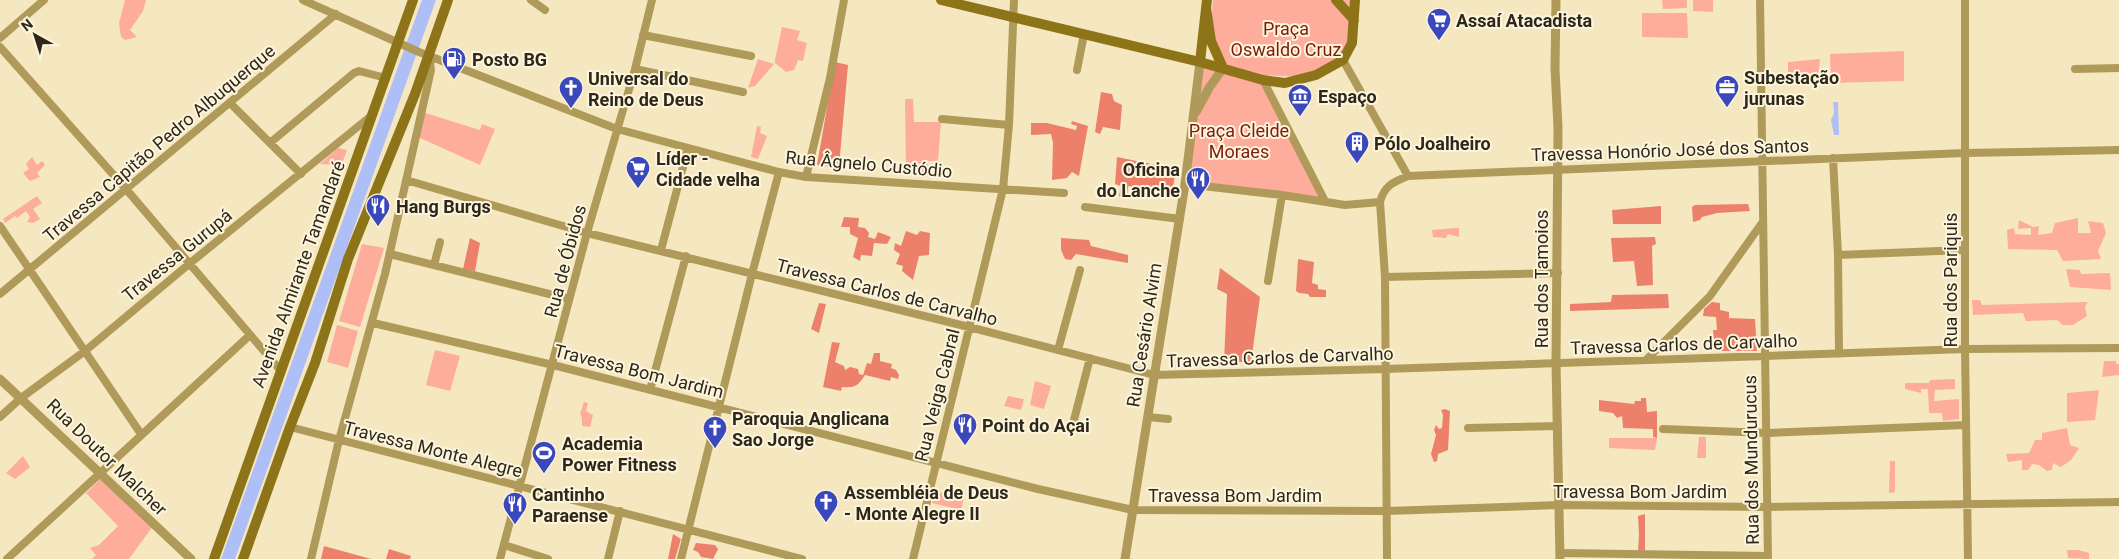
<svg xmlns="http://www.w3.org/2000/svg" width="2119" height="559" font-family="Roboto,sans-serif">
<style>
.green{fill:#feac9c}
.forest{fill:#ec806b}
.water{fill:#aebff8}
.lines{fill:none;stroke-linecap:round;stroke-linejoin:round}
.minor{stroke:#af9a59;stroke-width:8}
.tertiary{stroke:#af9a59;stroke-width:9}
.secondary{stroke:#8e7419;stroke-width:10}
.labels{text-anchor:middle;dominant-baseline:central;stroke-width:4;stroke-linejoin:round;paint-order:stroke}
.poi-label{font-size:18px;font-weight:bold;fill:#2d2819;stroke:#fdf5de;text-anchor:start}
.park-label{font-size:18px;fill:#7d1c0c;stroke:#fdf5de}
.street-label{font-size:18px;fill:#2d2819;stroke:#fdf5de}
</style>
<rect width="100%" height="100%" fill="#f5e8c1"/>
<path class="green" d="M125,0H146L143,11L130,30L137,37L125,40L121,37L119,23Z
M1213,0H1351L1348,42L1341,56L1315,71L1299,77L1264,75L1226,65L1220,57L1211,26Z
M1662,0H1687V8L1663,9Z
M1693,0H1713V12L1693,11Z
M1642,13H1687L1688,38L1642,37Z
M782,27L800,31L797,40L807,43L803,61L798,60L794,70L786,72L775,63V60Z
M1904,51V81L1831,83L1830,54Z
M758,59L774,64L755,86L748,88Z
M1820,59L1818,79L1788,80V62Z
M1199,63L1263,80L1325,201L1185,184Z
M905,99H913L914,122H941L938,161H928L927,176L906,173Z
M422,112L480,130L482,124L495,129L480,165L418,137Z
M757,126L761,127L760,133L767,136L758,159L751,157Z
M338,148L347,150L338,174L334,172L335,165L320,164Z
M32,157L37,165L42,161L45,165L37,173L40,177L30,181L23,173L29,169L26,164Z
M37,196L42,203L33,209L40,219L33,223L27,222L30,217L26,211L17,218L15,216L5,223L3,219Z
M2078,218V233H2091L2088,221L2103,223L2106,233L2098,251L2101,259L2063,261L2057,250L2008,249L2007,230L2014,228L2015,234L2031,235V228L2018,229L2019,220L2033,227L2039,226L2038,235L2052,233L2055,223Z
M1455,228H1459V237L1448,234L1446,238L1433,237L1432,230Z
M362,244L384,248L360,327L339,321Z
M2066,269L2080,270L2081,274L2110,273L2111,290L2070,287Z
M1972,300H1980L1982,305L2088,302L2085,307L2087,316L2073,325H2063L2057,320L2026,321L2023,313L1973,315Z
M337,325L358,331L348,368L327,362Z
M435,350L460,356L450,391L426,385Z
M2104,361H2116V364H2119V375L2102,377Z
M1955,379V389L1935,390L1934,401L1959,399V419L1943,421L1942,413H1929L1928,389H1921V393L1905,389V383H1929L1930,380Z
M1035,381L1051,386L1044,409L1030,405Z
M2099,390L2095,420L2067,422V393Z
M1008,396L1024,399L1021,410L1004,406Z
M584,402L588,403L586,411L593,415L590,427L582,426V418L580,414Z
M2067,428L2070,445L2079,448L2071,460L2061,467L2053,463L2052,470L2047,471L2039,465L2032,464L2028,470H2022V460L2008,462L2006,454L2029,453L2035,440H2042V433Z
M1699,437H1706V458H1697Z
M1609,438H1657L1655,450L1609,448Z
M23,456L30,467L15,479L6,473Z
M1890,461H1895V492L1889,493Z
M102,477L153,526L129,559H92L96,555L90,548L99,545L118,526L86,493Z
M935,491L964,498L961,510L932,503Z
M2067,550H2078L2089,553V559L2068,558Z"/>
<path class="forest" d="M835,62L848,65L839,167L817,165Z
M1101,92L1112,94L1114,101L1122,105L1120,130L1103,127L1100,134L1095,132Z
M1072,121L1088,126L1079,176L1072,172L1067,178L1052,180L1053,143L1051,134L1031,135V123H1047L1076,130L1077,126L1071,124Z
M1117,157L1176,169L1172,193L1128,186L1127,198L1119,196L1121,186L1115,184Z
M1748,204L1750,211L1717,213L1702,217L1700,220L1693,222L1692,207L1695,205Z
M1661,206V224H1613L1612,210Z
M844,217L859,218L858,227L865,228L869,233L868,237L875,239L878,232L891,237L887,244L874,243L872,256L861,255L860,261L853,257L858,238L850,234V227H841Z
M906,231L917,235L920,231L930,233L929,255L919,256L913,280L902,271L903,266L896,264L900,254L894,250L895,243L901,246Z
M1655,237L1656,244L1652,246L1653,285L1637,286L1634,261L1613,262L1611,238Z
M470,238L480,243L475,271L463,269Z
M1061,238L1089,240L1091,246L1128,255V263L1076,254L1071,260L1065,259L1061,250Z
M1298,259L1314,262L1312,283L1318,285V289L1326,290V297H1310L1308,294L1299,293L1296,291Z
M1220,268L1260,297L1251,362H1224L1227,294L1217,289Z
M1668,294L1669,308L1570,311V304L1611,302L1612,295Z
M1712,302L1720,303V310L1729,312V318L1755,319L1757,351H1715L1713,330H1717L1716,317L1703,316L1704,309Z
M819,303L826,304L819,333L811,329Z
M832,342L840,343L835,362L844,366L845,370L850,367L858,369L859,374L863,375L867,363L871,364L874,353H880V361L892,364L891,368L896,370L899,375L898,379L891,377L890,381L865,375C858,386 855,388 842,387L841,391L823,387Z
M1641,398H1646L1647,412L1657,411V438L1653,437V429L1623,428L1622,416L1617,418L1613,413L1599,411V400L1634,404L1635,401H1641Z
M1445,409L1450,411L1448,450L1438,454L1437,461L1434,462L1431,454L1436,435L1434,430L1436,425L1439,429L1442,428L1443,415L1441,410Z
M1645,514V552H1638L1639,534L1638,516Z
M673,534L681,539L675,559H668Z
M696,543L715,545L718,549L713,559L701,557L698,552L693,550Z
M324,546L371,559H321Z
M389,549L411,556L410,559H386Z"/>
<path class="water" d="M422,0H436L235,559H221Z
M1833,102H1838L1839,135H1834L1831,120L1834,113Z"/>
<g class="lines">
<path class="minor" d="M303,0L419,52L617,129L779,172L806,177L1064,193
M531,0L545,10
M1760,0L1768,559
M1965,0V349L1968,559
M643,35L751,56
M0,38L44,0
M0,47L126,189L281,371
M1343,60L1408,176
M635,69L743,92
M2075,69L2119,68
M1077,70L1084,34
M1263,80L1325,201
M231,104L301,174
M942,119L1009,125
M271,142L354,73L359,71L386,78
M1833,158L1838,255L1839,354
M806,177L830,78L844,0
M406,180L587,233L969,327L1154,375L1385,369L1965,349L2119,348
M1185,184L1282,195L1345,205L1380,202
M1085,207L1180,219
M0,226L141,434
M661,250L688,148
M390,254L569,299
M1838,255L1964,250
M434,265L440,242
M1385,277L1558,273
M1268,281L1282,195
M0,294L336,14
M373,323L553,365L1038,489L1133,510L1387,511L1559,505L1766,507L2119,502
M1058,350L1080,270
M1646,360L1710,296L1762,223
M650,390L686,256
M0,417L21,398L85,351L189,264L371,116
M1148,417L1168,419
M1074,420L1090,358
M290,427L802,559
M1468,428L1558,426
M1663,429L1767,433L1966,425
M504,545L548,559
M1560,553L1767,556
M7,559L250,335
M311,559L339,440L385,274L431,70L429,56
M500,559L587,233L635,69L652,0
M608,559L620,511
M681,559L752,274L779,172
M913,559L1003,189L1009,125L1014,0
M1387,559L1385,277L1380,202C1384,186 1393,182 1408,176L1964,153L2119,150"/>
<path class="tertiary" d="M1556,0L1555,69L1558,127L1556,363L1560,559
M1196,112L1209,88L1223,68
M0,379L191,559
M1125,559L1185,184L1200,62"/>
<path class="secondary" d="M941,0L1200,62L1263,80L1285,83L1316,75L1343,60L1352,43L1355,0
M1336,0L1354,20
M1206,8L1211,41L1223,68
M1200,62L1207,0
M214,559L413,0
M243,559L290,427L315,363L348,259L415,94L448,0"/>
</g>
<defs>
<symbol id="supermarket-pin" viewBox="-11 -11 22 30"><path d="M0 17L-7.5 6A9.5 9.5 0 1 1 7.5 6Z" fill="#3a48bb" stroke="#fdf5de"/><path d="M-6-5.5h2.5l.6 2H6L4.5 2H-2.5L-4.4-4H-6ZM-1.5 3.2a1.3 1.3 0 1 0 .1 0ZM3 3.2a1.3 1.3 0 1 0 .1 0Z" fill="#fff"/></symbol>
<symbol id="fuel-pin" viewBox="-11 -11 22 30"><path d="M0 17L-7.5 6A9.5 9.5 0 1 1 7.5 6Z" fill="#3a48bb" stroke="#fdf5de"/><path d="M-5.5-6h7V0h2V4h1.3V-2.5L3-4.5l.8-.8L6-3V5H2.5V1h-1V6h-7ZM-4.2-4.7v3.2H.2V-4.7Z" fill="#fff"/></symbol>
<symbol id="office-pin" viewBox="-11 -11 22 30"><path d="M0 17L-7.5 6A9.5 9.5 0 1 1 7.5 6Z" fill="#3a48bb" stroke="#fdf5de"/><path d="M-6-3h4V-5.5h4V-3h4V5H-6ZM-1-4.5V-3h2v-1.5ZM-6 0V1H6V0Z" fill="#fff"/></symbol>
<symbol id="church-pin" viewBox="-11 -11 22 30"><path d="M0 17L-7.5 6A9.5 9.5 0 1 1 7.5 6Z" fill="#3a48bb" stroke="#fdf5de"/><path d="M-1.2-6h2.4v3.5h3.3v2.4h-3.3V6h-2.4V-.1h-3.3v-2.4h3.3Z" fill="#fff"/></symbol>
<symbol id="museum-pin" viewBox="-11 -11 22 30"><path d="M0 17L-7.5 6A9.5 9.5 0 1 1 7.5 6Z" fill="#3a48bb" stroke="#fdf5de"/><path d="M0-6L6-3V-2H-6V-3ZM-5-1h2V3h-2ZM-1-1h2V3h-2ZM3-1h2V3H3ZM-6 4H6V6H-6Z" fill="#fff"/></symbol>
<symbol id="building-pin" viewBox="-11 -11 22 30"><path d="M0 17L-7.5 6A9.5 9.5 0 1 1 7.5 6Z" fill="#3a48bb" stroke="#fdf5de"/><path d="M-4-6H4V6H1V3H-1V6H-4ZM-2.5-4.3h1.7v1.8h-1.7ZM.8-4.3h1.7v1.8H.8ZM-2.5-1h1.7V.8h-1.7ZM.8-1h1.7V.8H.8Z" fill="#fff"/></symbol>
<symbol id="restaurant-pin" viewBox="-11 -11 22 30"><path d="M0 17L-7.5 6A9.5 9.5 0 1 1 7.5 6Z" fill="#3a48bb" stroke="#fdf5de"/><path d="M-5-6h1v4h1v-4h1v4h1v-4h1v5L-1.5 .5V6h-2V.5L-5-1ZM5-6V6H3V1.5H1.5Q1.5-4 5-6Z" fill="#fff"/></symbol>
<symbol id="stadium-pin" viewBox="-11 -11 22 30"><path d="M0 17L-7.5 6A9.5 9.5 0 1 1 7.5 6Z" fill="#3a48bb" stroke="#fdf5de"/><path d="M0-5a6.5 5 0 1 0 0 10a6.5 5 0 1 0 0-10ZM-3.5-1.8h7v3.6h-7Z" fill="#fff"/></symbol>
</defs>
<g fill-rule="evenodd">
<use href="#supermarket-pin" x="1425" y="6" width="28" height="38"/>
<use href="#fuel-pin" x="440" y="45" width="28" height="38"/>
<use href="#office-pin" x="1713" y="73" width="28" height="38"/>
<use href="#church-pin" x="557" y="74" width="28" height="38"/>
<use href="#museum-pin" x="1286" y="82" width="28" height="38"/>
<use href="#building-pin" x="1343" y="129" width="28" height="38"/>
<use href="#supermarket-pin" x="624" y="154" width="28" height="38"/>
<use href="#restaurant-pin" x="1184" y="165" width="28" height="38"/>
<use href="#restaurant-pin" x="364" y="192" width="28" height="38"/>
<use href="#restaurant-pin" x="951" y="411" width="28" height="38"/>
<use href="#church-pin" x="701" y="414" width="28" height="38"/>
<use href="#stadium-pin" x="530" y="439" width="28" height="38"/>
<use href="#church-pin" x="812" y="488" width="28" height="38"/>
<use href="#restaurant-pin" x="501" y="490" width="28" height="38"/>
</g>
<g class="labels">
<g class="poi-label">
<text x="1456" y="20">Assaí Atacadista</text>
<text x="472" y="59">Posto BG</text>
<text x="1744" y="77">Subestação<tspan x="1744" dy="21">jurunas</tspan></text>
<text x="588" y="78">Universal do<tspan x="588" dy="21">Reino de Deus</tspan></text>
<text x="1318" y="96">Espaço</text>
<text x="1374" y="143">Pólo Joalheiro</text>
<text x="656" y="158">Líder -<tspan x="656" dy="21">Cidade velha</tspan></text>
<text x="1180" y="169" text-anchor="end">Oficina<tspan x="1180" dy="21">do Lanche</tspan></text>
<text x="396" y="206">Hang Burgs</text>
<text x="732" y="418">Paroquia Anglicana<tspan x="732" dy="21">Sao Jorge</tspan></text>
<text x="982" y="425">Point do Açai</text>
<text x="562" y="443">Academia<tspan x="562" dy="21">Power Fitness</tspan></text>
<text x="844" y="492">Assembléia de Deus<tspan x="844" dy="21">- Monte Alegre II</tspan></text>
<text x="532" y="494">Cantinho<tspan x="532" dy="21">Paraense</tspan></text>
</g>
<g class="park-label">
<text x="1286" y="28">Praça<tspan x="1286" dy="21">Oswaldo Cruz</tspan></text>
<text x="1239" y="130">Praça Cleide<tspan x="1239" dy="21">Moraes</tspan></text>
</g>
<g class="street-label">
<text transform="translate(159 143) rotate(-40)">Travessa Capitão Pedro Albuquerque</text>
<text transform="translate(1670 150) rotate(-2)">Travessa Honório José dos Santos</text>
<text transform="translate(869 164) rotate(5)">Rua Âgnelo Custódio</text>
<text transform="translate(177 255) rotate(-39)">Travessa Gurupá</text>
<text transform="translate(565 261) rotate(-75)">Rua de Óbidos</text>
<text transform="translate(298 274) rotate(-70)">Avenida Almirante Tamandaré</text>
<text transform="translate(1541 279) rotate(-90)">Rua dos Tamoios</text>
<text transform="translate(1950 280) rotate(-90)">Rua dos Pariquis</text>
<text transform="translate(887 292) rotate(14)">Travessa Carlos de Carvalho</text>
<text transform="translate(1144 335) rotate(-81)">Rua Cesário Alvim</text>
<text transform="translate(1684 344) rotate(-2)">Travessa Carlos de Carvalho</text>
<text transform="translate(1280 357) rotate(-2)">Travessa Carlos de Carvalho</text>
<text transform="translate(639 371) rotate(14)">Travessa Bom Jardim</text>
<text transform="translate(937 395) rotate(-76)">Rua Veiga Cabral</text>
<text transform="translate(433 449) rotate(14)">Travessa Monte Alegre</text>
<text transform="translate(107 457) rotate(44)">Rua Doutor Malcher</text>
<text transform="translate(1751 460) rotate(-91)">Rua dos Mundurucus</text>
<text x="1640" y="491">Travessa Bom Jardim</text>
<text x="1235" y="495">Travessa Bom Jardim</text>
</g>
</g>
<g transform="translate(35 35) rotate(321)" stroke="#fdf5de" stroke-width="4" paint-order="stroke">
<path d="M0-4L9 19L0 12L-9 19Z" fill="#2d2819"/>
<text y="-8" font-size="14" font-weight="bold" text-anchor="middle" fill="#2d2819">N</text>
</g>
</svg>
